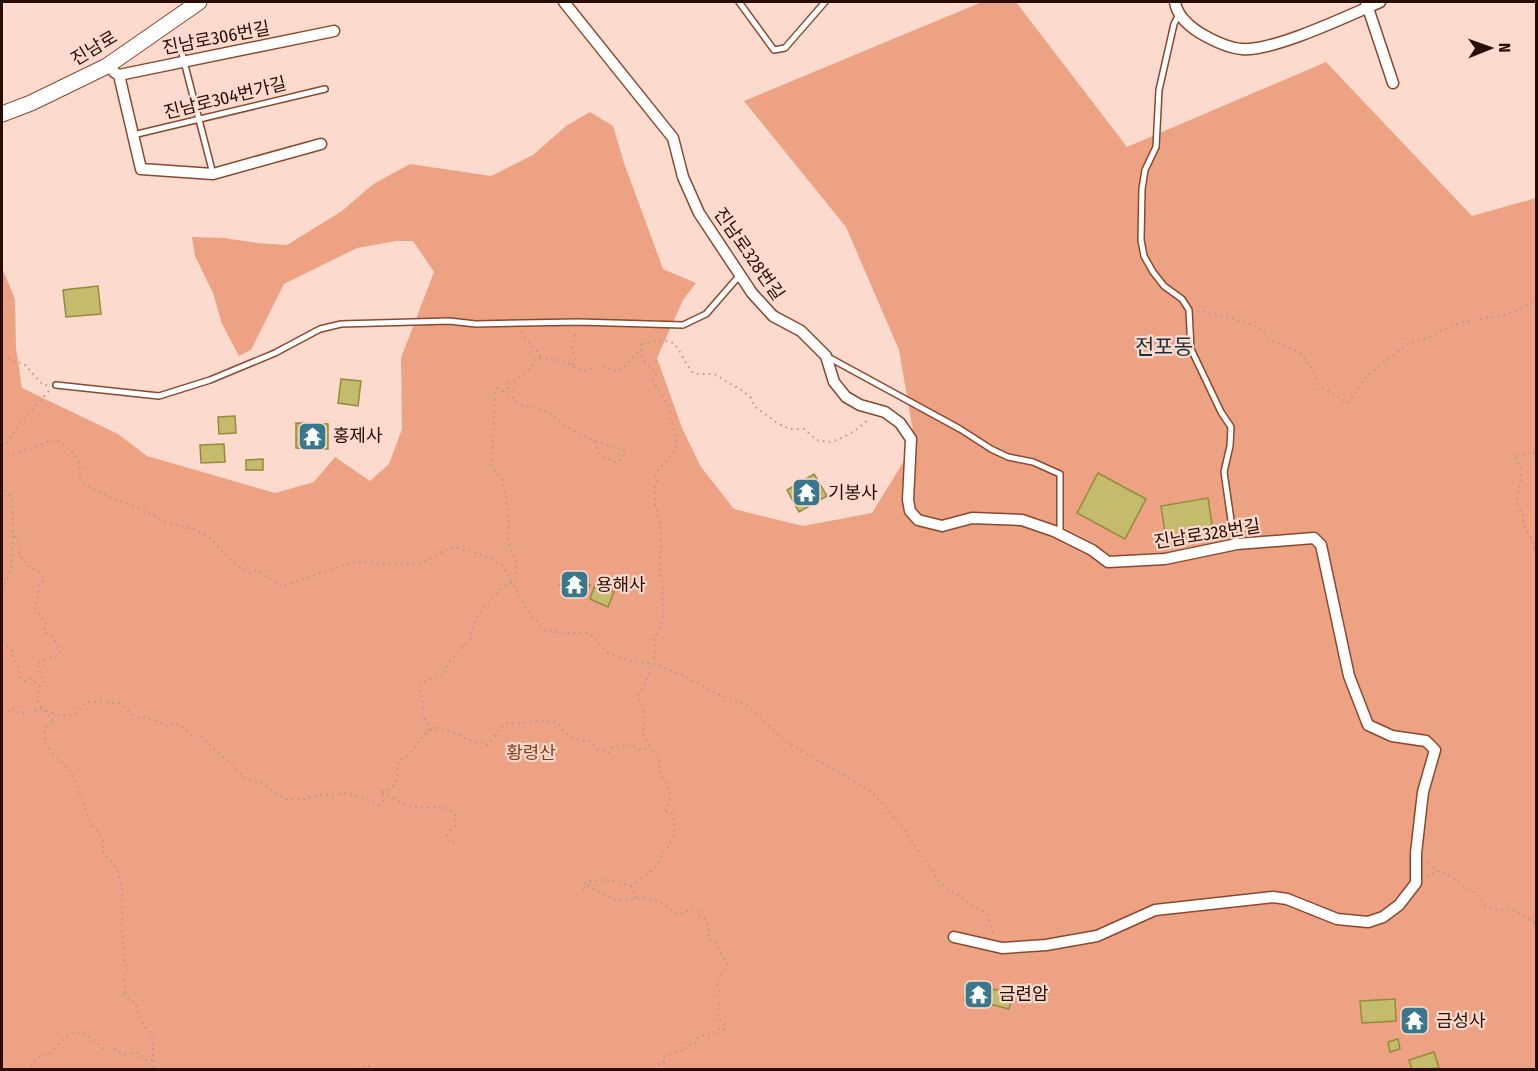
<svg xmlns="http://www.w3.org/2000/svg" width="1538" height="1071" font-family="'Fira Sans Condensed','Noto Sans KR',sans-serif">
<style>
.green{fill:#eda284}
.building{fill:#c5bb6c;stroke:#958b3b;stroke-width:1.5}
.lines{fill:none;stroke-linecap:round;stroke-linejoin:round}
.service-casing{stroke:#8c482c;stroke-width:8}
.minor-casing{stroke:#8c482c;stroke-width:13}
.secondary-casing{stroke:#8c482c;stroke-width:17}
.path{stroke:#b6978b;stroke-width:2;stroke-dasharray:1.5 4.5;stroke-linecap:butt}
.service{stroke:#fff;stroke-width:5}
.minor{stroke:#fff;stroke-width:10}
.secondary{stroke:#fff;stroke-width:15}
.labels{text-anchor:middle;dominant-baseline:central;stroke-width:4.5;stroke-linejoin:round;paint-order:stroke}
.street-label{font-size:18px;fill:#290d03;stroke:#fcdbce}
.poi-label{font-size:18px;fill:#290d03;stroke:#fcdbce;text-anchor:start}
.park-label{font-size:18px;fill:#893b18;stroke:#fcdbce}
.quarter-label{font-size:21px;fill:#13313b;stroke:#fcdbce}
</style>
<rect width="100%" height="100%" fill="#fcdbce"/>
<path class="green" d="M982,2H1016L1127,147L1326,62L1472,216L1536,198V1069H2V268L15,299L16,348L22,388L118,434L147,456L275,493L314,482L335,457L370,481L389,464L402,429L401,358L434,272L413,241H396L357,248L284,284L251,350L239,356L222,324L213,293L195,256L192,237L224,238L258,243L287,245L342,211L372,185L410,164L491,176L533,155L566,126L590,112L613,126L624,163L663,269L696,283L683,300L657,358L682,428L701,467L734,509L803,526L872,513L915,443L899,350L846,227L744,101Z"/>
<path class="building" d="M98,286L101,314L66,317L63,290Z
M341,379L361,381L358,406L338,403Z
M235,416L236,433L219,434L218,417Z
M296,423L328,424V449L296,448Z
M224,444L225,462L201,463L200,445Z
M263,459V470H246V460Z
M1098,473L1146,499L1125,539L1077,513Z
M814,474L827,496L799,512L787,490Z
M1208,498L1214,538L1167,546L1161,506Z
M568,571L590,585L581,598L560,585Z
M595,585L614,592L608,607L590,599Z
M969,982L991,988L986,1006L964,1000Z
M993,989L1013,994L1009,1009L989,1004Z
M1395,999L1396,1021L1362,1023L1360,1001Z
M1398,1039L1400,1049L1390,1052L1388,1042Z
M1434,1052L1439,1068L1412,1070L1409,1060Z"/>
<g class="lines">
<defs>
<path id="service" d="M739,2L774,50L785,48L825,2
M1179,14L1174,24L1159,90L1156,147L1145,170L1142,189L1141,240L1144,256L1153,272L1164,286L1182,299L1189,310L1191,349L1221,412L1231,427L1230,446L1224,472L1232,527L1237,544
M179,42L213,174
M133,135L325,89
M828,357L960,429L991,449L1008,457L1033,462L1060,474V533
M56,385L159,396L210,380L275,353L320,329L341,324L449,321L476,324L578,322L683,325L706,314L740,275"/>
<path id="minor" d="M564,2L673,138L683,177L699,213L752,293L773,316L801,331L826,356L834,382L846,397L860,405L885,412L900,423L911,439L908,500L910,511L918,520L942,526L972,518L1022,520L1054,531L1092,550L1108,562L1165,559L1237,544L1314,538L1321,545L1349,676L1368,725L1392,736L1426,741L1435,750L1423,792L1416,853V883L1399,905L1383,917L1368,922L1337,919L1287,899L1273,897L1155,910L1097,936L1046,945L1002,948L954,937
M1175,2C1177,15 1189,26 1200,33C1212,40 1227,48 1242,49C1272,52 1350,15 1380,2
M1366,2L1393,83
M114,72L119,75L334,31
M119,75L141,169L213,174L321,144"/>
<path id="secondary" d="M2,114L31,103L107,66L199,2"/>
</defs>
<use href="#service" class="service-casing"/>
<use href="#minor" class="minor-casing"/>
<use href="#secondary" class="secondary-casing"/>
<path class="path" d="M1197,311L1213,313L1259,327L1270,340L1300,352L1310,365L1319,385L1348,403L1367,376L1410,342C1426,342 1439,330 1454,325C1484,315 1511,321 1536,298
M521,332L542,358
M642,344C684,333 673,350 694,374H714L743,391L751,398L754,406L776,422L789,429H804L817,440L830,442L842,438L856,430L869,419
M2,356L25,365L43,385H48
M573,365L575,358L572,349L576,330
M513,398L512,390L508,388L507,384C517,381 533,369 536,358C553,358 568,362 582,371L603,367L617,371L622,369L637,353L640,347
M2,447L9,441L18,425L49,391
M1536,452L1514,456C1533,480 1506,491 1523,513V524L1531,538L1536,555
M2,453L7,456L56,439C76,454 81,456 80,482L116,500L138,507L166,522L194,529L211,538L231,561L249,573L257,570L281,587L350,563L367,562L394,565L422,563L439,553L454,547L483,555L502,565L527,609L544,630L567,633H589L608,653L632,661L654,664L681,674L716,693L747,705L786,742L872,792L904,829L940,883L987,914L994,935
M2,485C3,490 7,491 10,496C15,504 13,555 11,566C10,575 4,583 2,592
M12,531L21,547L19,555L26,561L25,563L41,574L45,579L40,583L35,609L47,624L44,631C52,637 61,644 59,655L37,662L40,672L45,681L40,686L38,691L40,694L36,699L42,709L54,722L47,724C45,729 44,737 45,742C47,749 64,763 69,770C79,783 83,806 90,821C92,827 98,830 101,836C104,842 104,847 103,854C127,872 122,902 122,929C122,942 126,947 124,962L129,970L124,973L126,992L122,993L129,999L135,1002L144,1027L152,1034L154,1070
M2,642L12,650L14,660L18,664L19,677L25,681L31,679L40,686
M46,711C54,714 66,718 75,714C81,710 82,703 89,702C99,700 109,704 119,703L134,716L155,720L167,726L176,723L184,728L192,737L200,735C215,752 232,763 246,780C261,781 273,788 284,799H307L311,796L348,793L380,805L384,800L382,792
M2,713L7,712L12,708L21,714L41,709
M429,731L426,721L422,715L424,699C418,692 418,689 423,682L445,674V669L450,661L471,638V631L481,610L502,588L515,580L517,563L508,543L509,519L504,487L502,478L493,468L492,462L495,396L497,388L513,398L517,403L548,412L576,433L611,447L624,449L623,459L615,462L601,456L593,440
M382,792C398,788 398,776 398,761C403,758 409,755 413,750C418,744 419,738 427,732C446,719 461,744 484,742L487,745C495,738 499,726 509,722C521,727 540,717 556,722C561,725 561,729 565,732C572,739 581,741 591,741L597,749L608,753L612,747L632,744L638,749H650
M383,792C391,796 401,803 409,806C424,810 440,802 455,813L456,825L447,834L448,841L455,843
M1428,863L1438,871L1447,874L1476,893L1486,907L1495,910L1512,909L1536,924
M1427,877L1438,871
M631,886L655,868L664,851L668,848L675,828L672,812L664,813C673,799 673,787 660,775L659,760L643,735L644,713L638,694L645,685L651,665L654,664L656,636L662,622L664,608L662,599L663,588L659,568L661,549V524L655,504V488L657,480L655,474L675,450L677,439L670,418L669,407L653,381L656,373L642,358L641,344
M636,898L631,886C615,881 599,876 583,884L584,889L588,886L617,901L644,898L661,903L679,915L692,909L699,912L698,916L705,919L710,932L708,939L715,943L727,964C725,970 722,971 719,976C714,984 721,992 720,1000C719,1008 717,1011 719,1019L726,1025L724,1030L718,1029L713,1034L698,1037L696,1043L687,1045L685,1050L674,1052L664,1057V1062L659,1063L660,1070
M26,1070L38,1058L48,1055L71,1032C86,1032 92,1039 103,1048H113L123,1054L139,1053L144,1060H153
M352,1070L369,1065L370,1070"/>
<use href="#service" class="service"/>
<use href="#minor" class="minor"/>
<use href="#secondary" class="secondary"/>
</g>
<defs>
<symbol id="temple-square" viewBox="-11 -11 22 22"><rect x="-9" y="-9" width="18" height="18" rx="4" fill="#38778c" stroke="#fcdbce"/><path d="M0-6L5-2H3V0L6.5 2.5H4V6H1.5V3h-3V6H-4V2.5H-6.5L-3 0V-2H-5Z" fill="#fff"/></symbol>
</defs>
<g fill-rule="evenodd">
<use href="#temple-square" x="296" y="420" width="33" height="33"/>
<use href="#temple-square" x="790" y="476" width="33" height="33"/>
<use href="#temple-square" x="558" y="568" width="33" height="33"/>
<use href="#temple-square" x="962" y="978" width="33" height="33"/>
<use href="#temple-square" x="1398" y="1004" width="33" height="33"/>
</g>
<g class="labels">
<g class="street-label">
<text transform="translate(216 38) rotate(-11)">진남로306번길</text>
<text transform="translate(94 48) rotate(-31)">진남로</text>
<text transform="translate(225 98) rotate(-14)">진남로304번가길</text>
<text transform="translate(749 254) rotate(55)">진남로328번길</text>
<text transform="translate(1207 534) rotate(-9)">진남로328번길</text>
</g>
<g class="poi-label">
<text x="333" y="436">홍제사</text>
<text x="828" y="493">기봉사</text>
<text x="596" y="585">용해사</text>
<text x="999" y="994">금련암</text>
<text x="1436" y="1021">금성사</text>
</g>
<g class="park-label">
<text x="531" y="753">황령산</text>
</g>
<g class="quarter-label">
<text x="1164" y="347">전포동</text>
</g>
</g>
<rect width="1538" height="1071" fill="none" stroke="#290d03" stroke-width="6"/>
<g transform="translate(1490 48) rotate(89)" stroke="#fcdbce" stroke-width="4.5" paint-order="stroke">
<path d="M0-4.5L10 22L0 15L-10 22Z" fill="#290d03"/>
<text y="-9" font-size="16" font-weight="bold" text-anchor="middle" fill="#290d03">N</text>
</g>
</svg>
